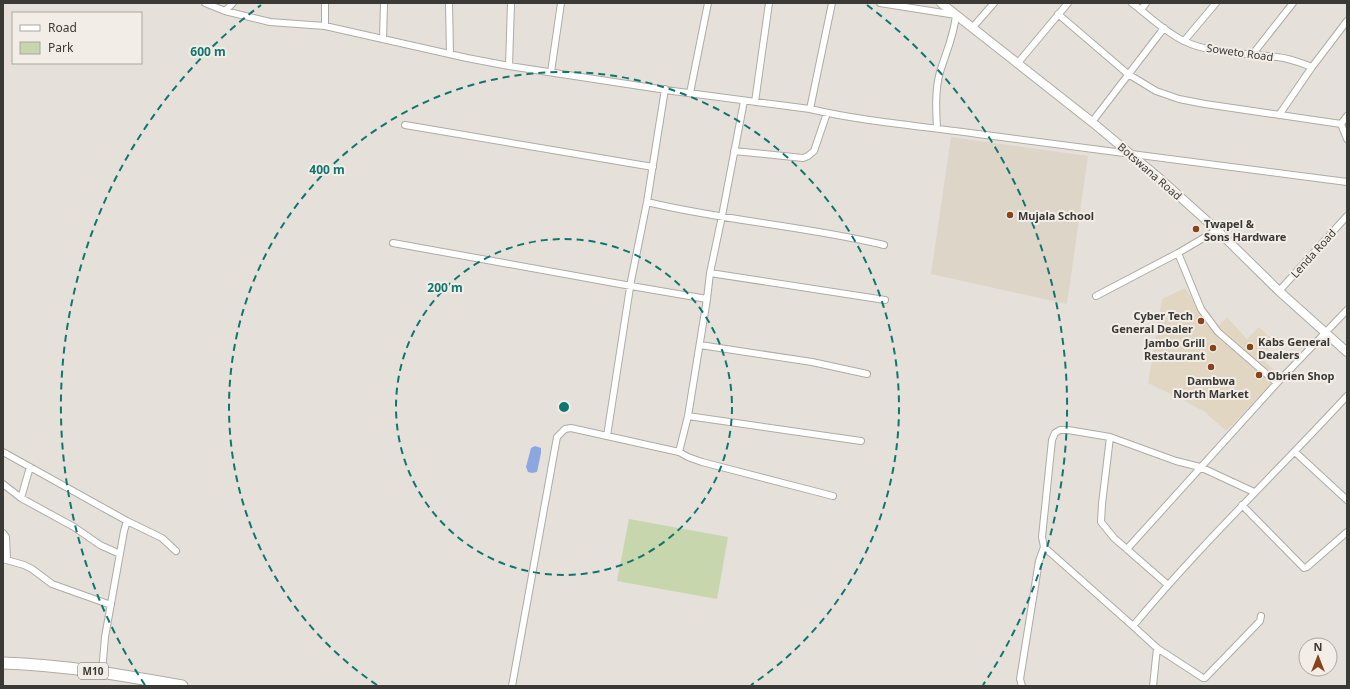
<svg xmlns="http://www.w3.org/2000/svg" width="1350" height="689" font-family="'Noto Sans',sans-serif">
<style>
.commercial{fill:#e1d6c2}
.built{fill:#ddd5c7}
.green{fill:#c7d6ac}
.water{fill:#8ca7df}
.lines{fill:none;stroke-linecap:round;stroke-linejoin:round}
.street-casing{stroke:#afaba4;stroke-width:8}
.secondary-casing{stroke:#afaba4;stroke-width:10}
.highway-casing{stroke:#afaba4;stroke-width:13}
.street{stroke:#fff;stroke-width:6}
.secondary{stroke:#fff;stroke-width:8}
.highway{stroke:#fff;stroke-width:11}
.ring{fill:none;stroke:#0f766e;stroke-width:2;stroke-dasharray:7 5}
.poi-dot{fill:#88431a;stroke:#f2eee7;stroke-width:1.5}
.labels{text-anchor:middle;dominant-baseline:central;stroke-width:4;stroke-linejoin:round;paint-order:stroke}
.shield{fill:#f2eee7;stroke:#726f6b;stroke-width:1}
.shield-label{font-size:10px;font-weight:bold;fill:#3b3936}
.street-label{font-size:11px;fill:#3b3936;stroke:#f2eee7}
.poi-label{font-size:11px;font-weight:bold;fill:#3b3936;stroke:#f2eee7;text-anchor:start}
.centre{fill:#0f766e;stroke:#f2eee7;stroke-width:2}
.ring-label{font-size:12px;text-anchor:middle;font-weight:bold;fill:#0f766e;stroke:#f2eee7;stroke-width:4;stroke-linejoin:round;paint-order:stroke}
</style>
<rect width="100%" height="100%" fill="#e5e1da"/>
<path class="commercial" d="M1185,288L1201,312L1215,330L1227,317L1247,339L1259,327L1275,342L1260,357L1280,376L1226,431L1205,412L1183,400L1148,383L1162,299Z"/>
<path class="built" d="M951,137L1088,156L1067,304L931,274Z"/>
<path class="green" d="M629,519L728,537L717,599L617,581Z"/>
<path class="water" d="M535,446L541,448V453L537,472L532,473L528,472L526,467L531,448Z"/>
<g class="lines">
<defs>
<path id="street" d="M205,3L225,11L270,22L325,26L467,58L509,66L673,91L810,109C865,122 922,126 978,134C1101,151 1224,167 1347,182
M325,3V26
M449,3L450,54
M880,3L956,15C954,36 946,52 940,72C935,89 936,110 937,128
M1132,3C1149,16 1165,32 1184,41C1210,54 1248,53 1277,57C1289,58 1301,63 1312,67
M1141,10L1146,3
M225,11L233,3
M1058,14L1128,74L1156,91L1179,99L1205,104L1341,124L1347,116
M973,27L994,3
M383,39L384,3
M1184,41L1216,3
M1252,55L1293,3
M1017,64L1068,3
M509,66L511,3
M551,72L561,3
M690,93L708,3
M755,102L769,3
M810,109L832,3
M1279,115L1312,67L1347,21
M1092,122L1164,28
M1341,124L1347,139
M405,125L653,167
M734,151L803,158L808,156L814,151L827,113
M647,202C725,221 806,226 884,245
M393,243L631,286L707,299
M1178,253L1201,309L1218,332L1277,383
M710,273L885,300
M1279,291L1347,216
M1096,296L1178,253L1217,230
M700,345L812,362L867,374
M688,416L861,441
M607,436L631,281L647,202L665,89
M1110,437L1102,504L1101,522L1114,538L1168,585
M3,452L127,521L162,538L176,551
M679,452L688,416L707,299L710,273L722,216L744,101
M1295,452L1347,500
M3,484L21,498L74,527L100,545L120,554
M21,498L30,467
M1242,505L1304,568L1307,567L1347,532
M3,533L6,537L7,560
M1127,549L1277,383L1347,310
M3,559L24,565L32,569L52,584L111,605
M1261,616L1260,621L1205,678H1203L1157,648L1133,626C1200,545 1276,473 1347,396
M1133,626L1044,547L1042,537L1052,440L1055,433L1060,430H1068L1110,437L1176,461L1200,467L1254,492
M102,672L105,637L124,531L127,521
M512,686L557,437L565,429L571,428L679,452L688,457L702,462L833,496
M1022,686L1020,679L1039,561L1044,547
M1153,686L1157,648"/>
<path id="secondary" d="M941,3L1092,122L1158,177L1217,230L1279,291L1347,352"/>
<path id="highway" d="M3,663C63,665 123,675 182,686"/>
</defs>
<use href="#street" class="street-casing"/>
<use href="#secondary" class="secondary-casing"/>
<use href="#highway" class="highway-casing"/>
<use href="#street" class="street"/>
<use href="#secondary" class="secondary"/>
<use href="#highway" class="highway"/>
</g>
<g class="ring">
<circle cx="564" cy="407" r="168"/>
<path d="M377 685A335 335 0 1 1 751 685"/>
<path d="M145 685A503 503 0 0 1 261 5M867 5A503 503 0 0 1 983 685"/>
</g>
<g class="poi-dot">
<circle cx="1010" cy="215" r="4"/>
<circle cx="1196" cy="229" r="4"/>
<circle cx="1201" cy="321" r="4"/>
<circle cx="1250" cy="347" r="4"/>
<circle cx="1213" cy="348" r="4"/>
<circle cx="1211" cy="367" r="4"/>
<circle cx="1259" cy="375" r="4"/>
</g>
<g class="labels">
<rect class="shield" x="78" y="663" width="30" height="16" rx="3"/>
<g class="shield-label">
<text x="93" y="671">M10</text>
</g>
<g class="street-label">
<text transform="translate(1240 52) rotate(8)">Soweto Road</text>
<text transform="translate(1150 171) rotate(41)">Botswana Road</text>
<text transform="translate(1313 253) rotate(-48)">Lenda Road</text>
</g>
<g class="poi-label">
<text x="1018" y="215">Mujala School</text>
<text x="1204" y="223">Twapel &amp;<tspan x="1204" dy="13">Sons Hardware</tspan></text>
<text x="1193" y="315" text-anchor="end">Cyber Tech<tspan x="1193" dy="13">General Dealer</tspan></text>
<text x="1258" y="341">Kabs General<tspan x="1258" dy="13">Dealers</tspan></text>
<text x="1205" y="342" text-anchor="end">Jambo Grill<tspan x="1205" dy="13">Restaurant</tspan></text>
<text x="1267" y="375">Obrien Shop</text>
<text x="1211" y="380" text-anchor="middle">Dambwa<tspan x="1211" dy="13">North Market</tspan></text>
</g>
</g>
<circle cx="564" cy="407" r="6" class="centre"/>
<g class="ring-label">
<text x="208" y="56">600 m</text>
<text x="327" y="174">400 m</text>
<text x="445" y="292">200 m</text>
</g>
<rect width="1350" height="689" fill="none" stroke="#3b3936" stroke-width="8"/>
<rect x="12" y="12" width="130" height="52" fill="#f2eee7" stroke="#a9a6a0"/>
<rect x="20" y="25" width="20" height="6" fill="#ffffff" stroke="#a9a6a0"/>
<text x="48" y="32" font-size="12" fill="#3b3936">Road</text>
<rect x="20" y="42" width="20" height="12" fill="#c7d6ac" stroke="#a9a6a0"/>
<text x="48" y="52" font-size="12" fill="#3b3936">Park</text>
<g transform="translate(1318 657)"><circle r="19" fill="#f2eee7" stroke="#a9a6a0"/>
<path d="M0-3L7 15L0 10L-7 15Z" fill="#88431a"/>
<text y="-6" font-size="11" font-weight="bold" text-anchor="middle" fill="#3b3936">N</text>
</g>
</svg>
